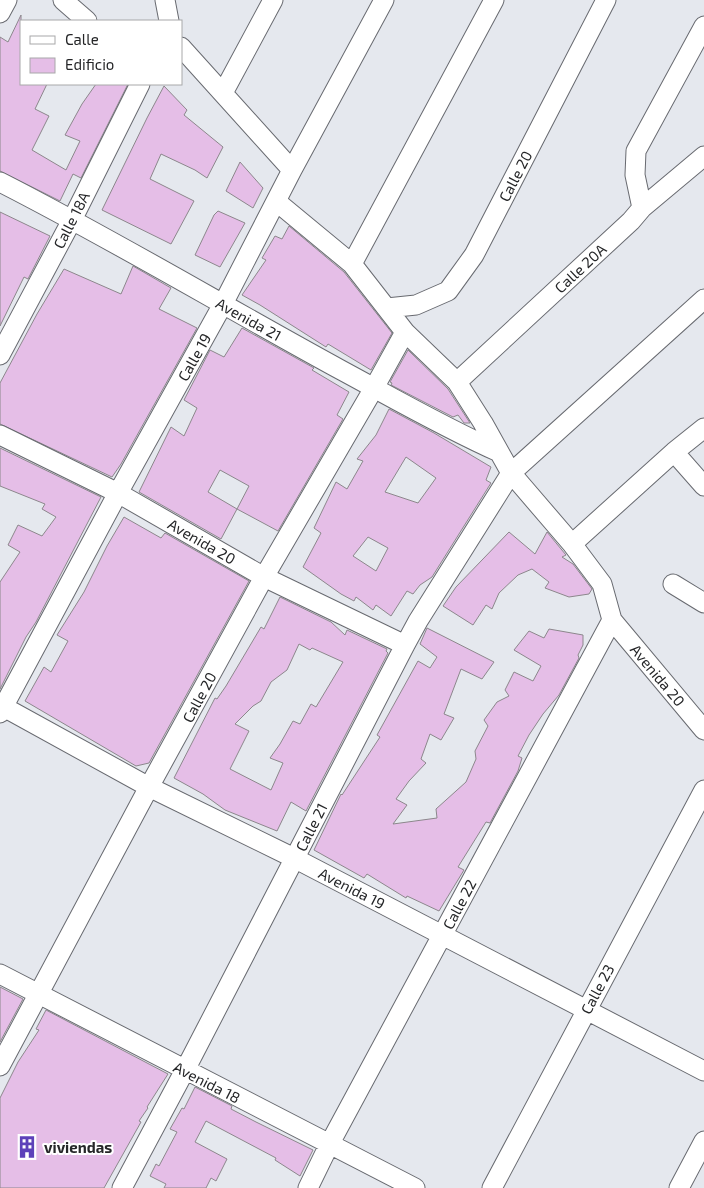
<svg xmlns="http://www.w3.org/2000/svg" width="704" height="1188" font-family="'Exo 2',sans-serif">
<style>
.building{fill:#e5bee7;stroke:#8c878c;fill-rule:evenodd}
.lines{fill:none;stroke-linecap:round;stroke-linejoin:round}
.street-casing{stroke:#686a70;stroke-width:21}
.street{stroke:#fff;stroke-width:19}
.labels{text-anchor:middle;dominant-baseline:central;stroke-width:4;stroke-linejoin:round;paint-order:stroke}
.street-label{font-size:15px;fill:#252628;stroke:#fff}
.poi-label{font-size:15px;font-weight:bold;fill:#252628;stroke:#fff;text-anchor:start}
</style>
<rect width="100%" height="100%" fill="#e5e8ee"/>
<path class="building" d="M21,15V84H47L35,109L49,116L32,150L66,170L80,141L65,135L82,104L96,84H128L81,178L73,174L60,201L0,171V37L8,42Z
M164,86L187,110L184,115L223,147L207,178L195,170L161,154L150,179L194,201L171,244L102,210L147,118Z
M240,162L263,188L253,208L226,191Z
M218,211L245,223L220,267L195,255L214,215Z
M0,212L50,236L28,279L24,277L0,326Z
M289,226L344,272L392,333L371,370L328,344L326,347L260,305L242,295L266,260L262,258L275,236L282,239Z
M133,266L171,288L159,309L197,328L121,464L112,477L0,424V383L37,314L64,269L121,294Z
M242,328L314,368L312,370L349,392L337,415L343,419L278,531L237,509L221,539L139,492L171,427L184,436L197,408L184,400L210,350L224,357ZM220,470L249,486L237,509L208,492Z
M408,350L448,389L470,423H464L458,415L453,417L391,385L392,383L390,382Z
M389,409L434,433L491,467L486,480L491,483L432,577L420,585L413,594L407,591L391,616L376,605L373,610L356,597L354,601L341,594L303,567L321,533L314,528L336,482L347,489L363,461L357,459L376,435ZM406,457L436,478L418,503L385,492ZM368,537L388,548L376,571L353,556Z
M0,448L101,497L36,622L26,637L0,689V582L20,552L8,545L18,525L42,536L56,517L42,509L45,504L0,486Z
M124,517L161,538L165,533L249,581L149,763L136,766L25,701L44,667L51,672L68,641L57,635L84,592L107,546Z
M509,532L535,554L547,532L566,555L562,557L573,564L592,589L589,594L569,597L545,588L549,582L532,569L518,575L499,593L492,609L486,605L473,625L443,606L456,587Z
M280,597L331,622L345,635L347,630L387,649L386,651L388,653L306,811L291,802L277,831L225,810L203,794L174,778L215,698L217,699L226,686L261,627L264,629ZM299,644L310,650L312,648L343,662L316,707L311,704L300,724L293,721L280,744L270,758L283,763L271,790L230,769L249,731L235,724L253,706L261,701L271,682L287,670Z
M427,628L494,662L482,679L461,669L444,714L454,718L441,740L430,734L421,759L426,763L409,781L396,799L407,805L393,824L437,818L436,809L466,782L476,759L475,751L488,726L484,720L497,702L509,696L505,690L514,672L533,681L541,666L514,650L529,631L544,638L549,629L583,635V645L578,655L579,658L559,695L543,714L529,735L518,756L522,758L518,771L490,823L486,822L458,867L464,870L439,911L407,896L406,898L367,874L364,878L314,850L341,794L342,795L380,737L377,735L418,661L430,668L437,657L420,644Z
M0,987L23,999L0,1042Z
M46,1010L168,1074L147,1107L148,1108L139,1121L141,1122L104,1188H0V1098L18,1062L39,1030L36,1029Z
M195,1087L232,1106L231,1109L256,1122L313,1150L300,1176L275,1160L276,1158L206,1121L195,1142L227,1159L216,1181L211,1178L206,1188H164L166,1184L150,1176L156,1164L159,1166L177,1132L170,1129L182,1108L184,1109Z"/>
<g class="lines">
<defs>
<path id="street" d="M63,0L87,21
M165,0L169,21
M0,13L7,0
M181,47L292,170
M223,93L273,0
M0,182C116,241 227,308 341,370C393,398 445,428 499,452
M277,202L352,264L405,332L457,382L483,423L511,473L572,544L602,584L612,620L704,730
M642,208L635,175L636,151L704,26
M352,264L494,0
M387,308L416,305L448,291L474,255L606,0
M0,355L72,220L140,84
M457,382L631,221L642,208L704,156
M0,435L118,493L264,577L405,645
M674,452L704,486
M572,544L674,452L704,428
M673,584L704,603
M0,705L149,787L294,858L704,1071
M0,713L118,493L223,304L292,170L384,0
M0,974L415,1188
M0,1066L149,787L264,577L374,388L405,332
M122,1188L185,1070L405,645L418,621L511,473L704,299
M308,1188L329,1145L612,620
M492,1188L704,790
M679,1188L704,1141"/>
</defs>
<use href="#street" class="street-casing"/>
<use href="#street" class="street"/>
</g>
<defs>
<symbol id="building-bare" viewBox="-9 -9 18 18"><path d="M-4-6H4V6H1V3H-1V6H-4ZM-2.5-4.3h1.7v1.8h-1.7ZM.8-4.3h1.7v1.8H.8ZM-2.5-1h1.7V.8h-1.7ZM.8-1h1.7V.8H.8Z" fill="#5d41b9" stroke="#fff" stroke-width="2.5" paint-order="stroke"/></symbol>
</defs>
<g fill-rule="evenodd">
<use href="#building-bare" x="11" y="1131" width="32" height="32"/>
</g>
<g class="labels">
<g class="street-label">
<text transform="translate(515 176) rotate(-63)">Calle 20</text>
<text transform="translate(71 220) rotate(-63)">Calle 18A</text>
<text transform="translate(580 268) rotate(-43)">Calle 20A</text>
<text transform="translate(249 319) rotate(29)">Avenida 21</text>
<text transform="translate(194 357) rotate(-61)">Calle 19</text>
<text transform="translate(202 541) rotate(30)">Avenida 20</text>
<text transform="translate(658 675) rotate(50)">Avenida 20</text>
<text transform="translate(199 697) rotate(-62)">Calle 20</text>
<text transform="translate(311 827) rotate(-63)">Calle 21</text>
<text transform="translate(352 888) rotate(27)">Avenida 19</text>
<text transform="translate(459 904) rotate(-62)">Calle 22</text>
<text transform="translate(597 989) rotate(-62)">Calle 23</text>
<text transform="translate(207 1082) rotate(27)">Avenida 18</text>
</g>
<g class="poi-label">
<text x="44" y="1147">viviendas</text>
</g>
</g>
<rect x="20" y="20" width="162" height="65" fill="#ffffff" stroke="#a8a8a9"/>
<rect x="30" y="36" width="25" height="8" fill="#ffffff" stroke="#a8a8a9"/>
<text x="65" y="45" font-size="15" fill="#252628">Calle</text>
<rect x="30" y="58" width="25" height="15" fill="#e5bee7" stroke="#a8a8a9"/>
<text x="65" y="70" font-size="15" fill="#252628">Edificio</text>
</svg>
